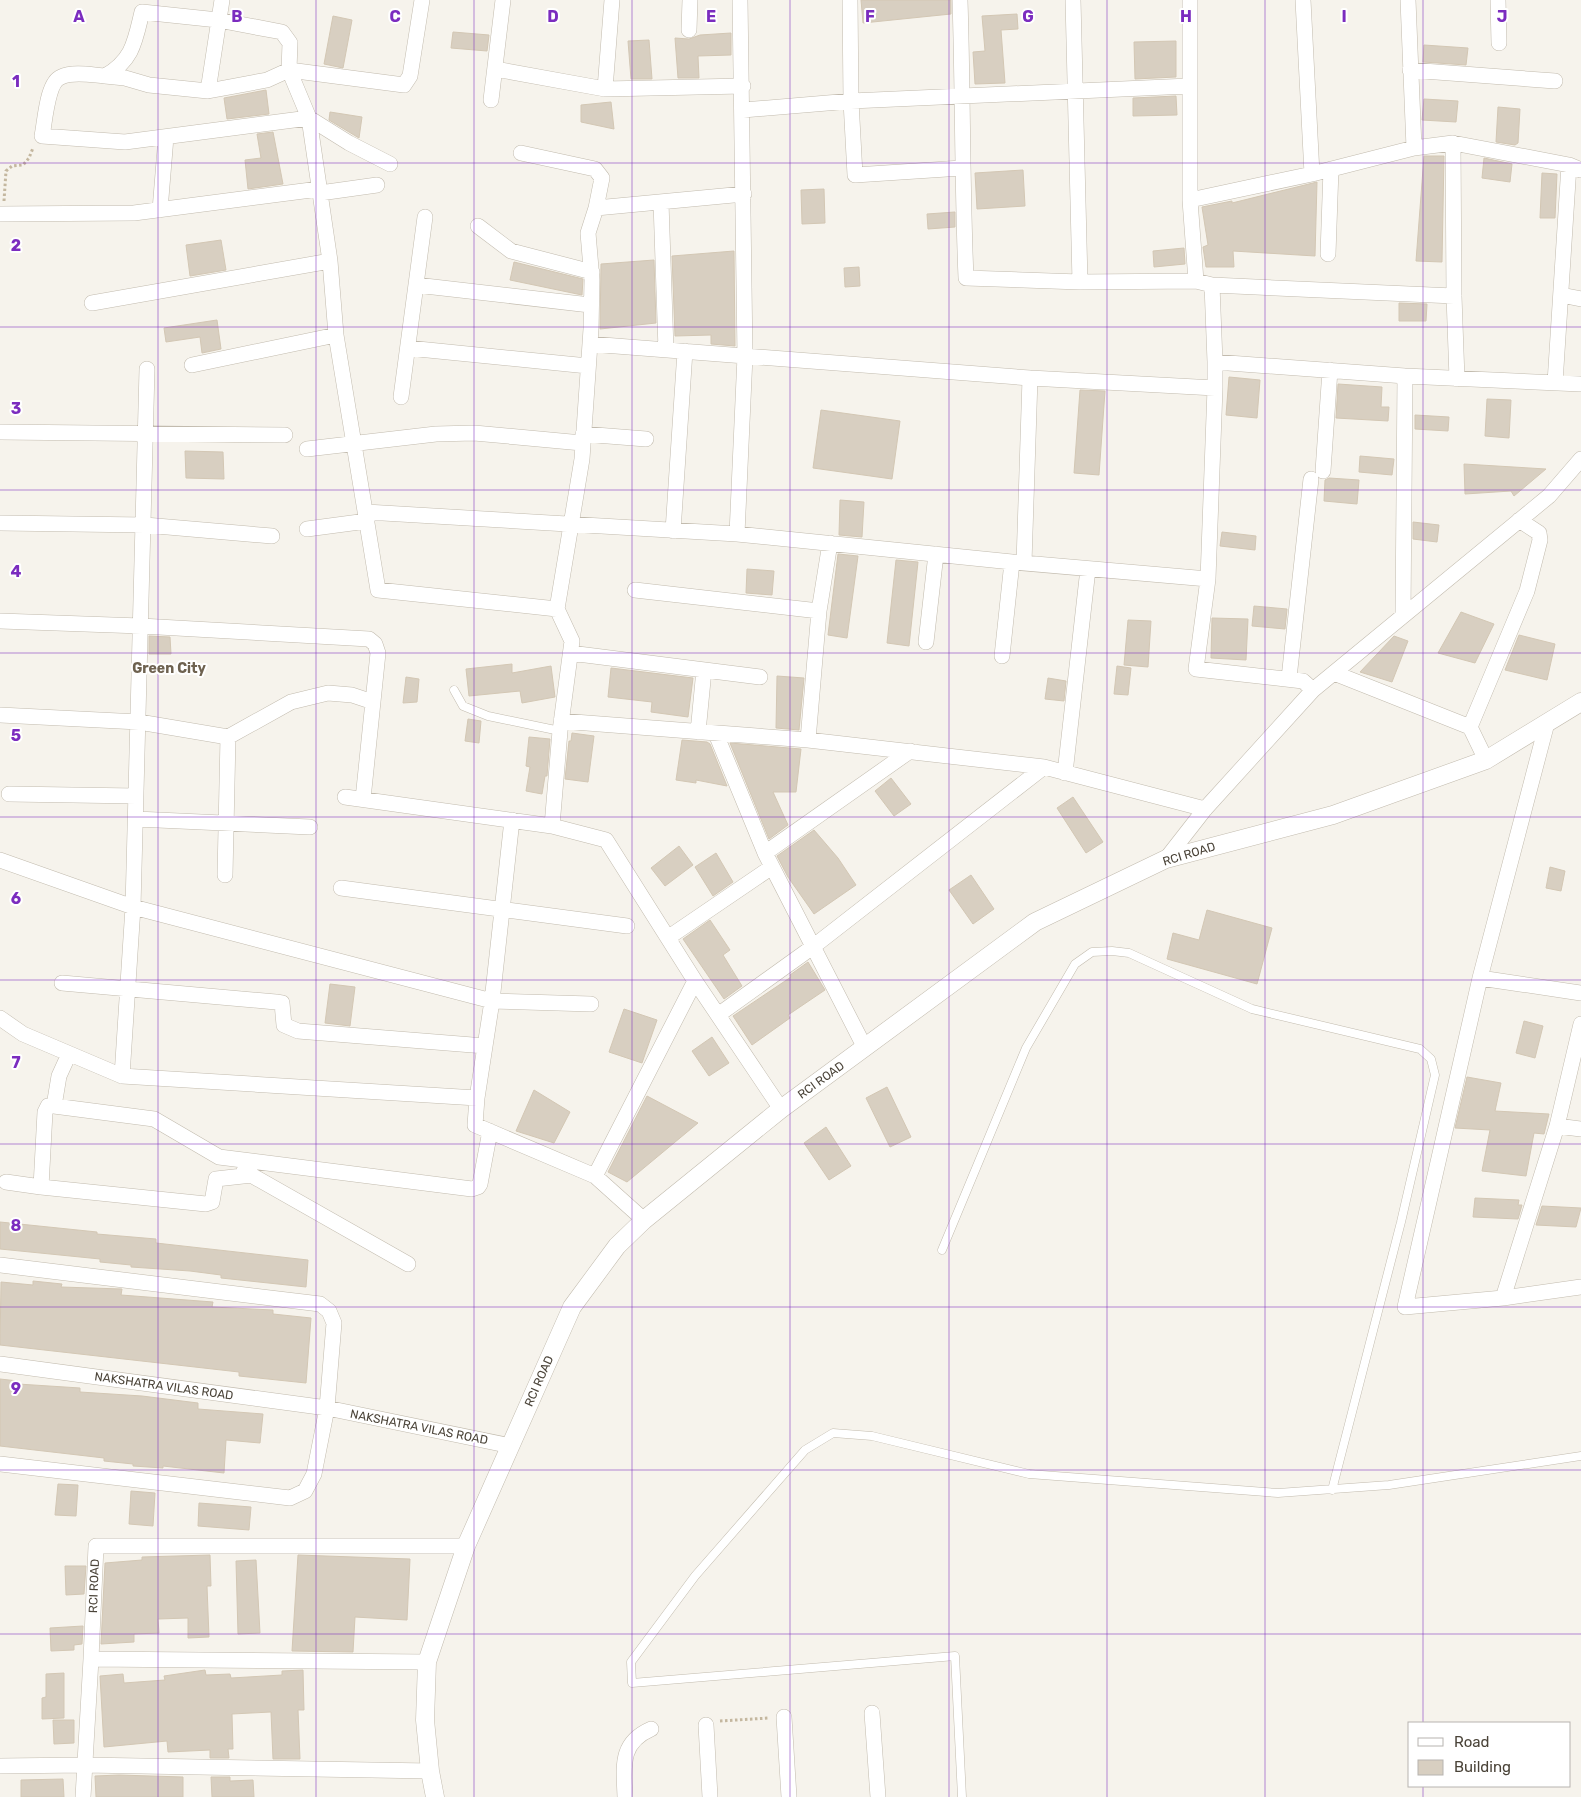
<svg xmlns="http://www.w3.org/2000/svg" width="1581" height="1797" font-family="Rubik,sans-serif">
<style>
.building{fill:#d8cfc1;stroke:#d3c7b4}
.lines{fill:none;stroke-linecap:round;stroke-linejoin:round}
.service-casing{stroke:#c2bbae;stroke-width:9}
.minor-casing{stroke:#c2bbae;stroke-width:16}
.tertiary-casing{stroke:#c2bbae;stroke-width:19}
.path{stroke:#c4b79f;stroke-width:3;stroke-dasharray:2.5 2.5;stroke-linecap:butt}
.service{stroke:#fff;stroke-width:8}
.minor{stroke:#fff;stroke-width:15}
.tertiary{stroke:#fff;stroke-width:18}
.grid{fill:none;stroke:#7b2cbf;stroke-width:1;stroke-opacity:0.55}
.labels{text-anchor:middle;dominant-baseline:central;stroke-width:4;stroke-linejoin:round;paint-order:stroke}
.street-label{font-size:12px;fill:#4b4439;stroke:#fff}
.neighbourhood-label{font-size:14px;font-weight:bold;fill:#6e6250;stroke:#fff}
.grid-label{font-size:16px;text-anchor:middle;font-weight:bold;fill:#7b2cbf;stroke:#fff;stroke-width:4;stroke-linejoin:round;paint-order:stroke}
</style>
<rect width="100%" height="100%" fill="#f6f3ec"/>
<path class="building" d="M861,0H951V14L863,23Z
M1017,14L1018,29L1001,30L1005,83L975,84L973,52L985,51L982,16Z
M333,16L352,20L343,68L324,64Z
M453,32L489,35L487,51L451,48Z
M731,33V55L698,56L699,78H678L675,38L689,39L700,35Z
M649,40L652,79H631L628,41Z
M1176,41V77L1135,79L1134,42Z
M1424,45L1468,48L1466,65L1423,62Z
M266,90L269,114L227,119L224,98Z
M1176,96L1177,115L1133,116V98Z
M1424,99L1458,101L1456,122L1422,120Z
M611,102L614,129L581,122V105Z
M1498,107L1520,109L1518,143L1515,145L1496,142Z
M330,112L362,117L359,138L329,120Z
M273,132L283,184L248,189L245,160L261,158L257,134Z
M1424,156H1444L1442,262L1416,261Z
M1484,158L1512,164L1510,182L1482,178Z
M1023,170L1025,206L977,209L975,173Z
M1542,173L1557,174L1555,218H1540Z
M1317,182L1315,256L1233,251L1234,267H1206L1203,247L1208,245L1202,207L1232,201V203Z
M824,189L825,223L802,224L801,190Z
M955,212V227L928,229L927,214Z
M221,240L226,270L190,276L186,245Z
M1184,248L1185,264L1154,267L1153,251Z
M734,251L735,346L711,344V335L675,336L672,256Z
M654,260L656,323L600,329L601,264Z
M514,262L583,279L582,295L510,280Z
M859,267L860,286L845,287L844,268Z
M1399,303L1427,304L1426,321H1399Z
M217,320L221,349L202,353L200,337L166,342L164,328Z
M1229,377L1260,380L1257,418L1226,415Z
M1338,384L1382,387L1381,407H1389L1388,421L1336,418Z
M1080,390L1105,391L1099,475L1074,473Z
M1487,399L1511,400L1509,438L1485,436Z
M821,410L900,421L892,479L813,468Z
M1415,415L1449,417L1448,431L1415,429Z
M185,451L223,452L224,479L186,478Z
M1360,456L1394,459L1392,475L1359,472Z
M1464,464L1546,469L1514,496L1511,491L1465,494Z
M1329,478L1359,480L1357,504L1324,501L1325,480Z
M840,500L864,502L862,537L839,535Z
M1413,522L1439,525L1437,542L1413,539Z
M1222,532L1256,536L1255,550L1220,546Z
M838,554L858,556L847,638L828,635Z
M896,560L918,562L909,646L887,643Z
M747,569L774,571L772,595L746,593Z
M1254,606L1287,609L1285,629L1252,626Z
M1461,612L1494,624L1475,663L1438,653Z
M1212,618L1248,619L1246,660L1211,658Z
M1128,620L1151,621L1148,667L1124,665Z
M1519,635L1555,644L1547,680L1505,670Z
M149,636L170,637L171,654H149Z
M1394,636L1408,641L1392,682L1360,672Z
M512,664V673L551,666L555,697L522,703L520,691L469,696L466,669Z
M1117,666L1131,668L1128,695L1114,694Z
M611,668L693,678L688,717L651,712L652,702L608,697Z
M777,676L804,678L799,730L776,728Z
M406,677L419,679L417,702L403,703Z
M1048,678L1066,681L1064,701L1045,699Z
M468,719L481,721L479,743L465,741Z
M572,733L594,736L588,782L565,779L569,741H571Z
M529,737L550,739L547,776H545L542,794L526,791L530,767L526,766Z
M682,740L707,742L710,744L727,786L696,780V783L676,780Z
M730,743L801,749L796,792H773L788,825L769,839Z
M891,778L911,804L894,816L875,791Z
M1073,797L1103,842L1086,853L1057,808Z
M814,830L838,858L856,885L814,914L788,877L777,856Z
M679,846L693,865L665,886L651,868Z
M716,853L733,882L713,896L695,867Z
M1550,867L1565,871L1561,891L1546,888Z
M971,875L994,909L973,924L949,890Z
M1207,910L1272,928L1257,984L1167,959L1173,933L1199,940Z
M710,920L730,950L723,955L742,986L724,999L683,939Z
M808,962L825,990L788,1015L790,1018L752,1045L733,1016L791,977L790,975Z
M330,984L355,987L350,1026L325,1023Z
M624,1009L657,1020L642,1063L609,1052Z
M1524,1021L1543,1026L1535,1058L1516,1053Z
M712,1037L729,1063L709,1076L692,1051Z
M1467,1077L1501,1083L1495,1111L1549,1114L1544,1134L1534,1133L1526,1176L1482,1171L1490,1130L1455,1128Z
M887,1087L911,1137L890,1147L866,1098Z
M534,1090L570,1112L554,1143L516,1131Z
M647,1096L698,1123L627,1182L608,1172Z
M826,1127L851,1166L829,1180L804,1143Z
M1475,1198L1519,1200L1518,1205H1522L1518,1219L1473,1217Z
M1542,1206L1581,1208L1576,1227L1536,1225Z
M0,1222L97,1232V1234L156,1239V1243L308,1260L306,1287L221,1278V1275L190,1271L131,1267V1265L100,1262V1259L0,1249Z
M33,1281L62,1284L61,1287L122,1289L121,1295L213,1302L212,1307L273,1310V1314L311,1318L306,1383L239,1376V1372L0,1345L1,1282L33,1285Z
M0,1379L18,1381V1384L80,1388V1392L142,1396L198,1403V1409L263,1414L260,1443L226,1440L224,1473L163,1466V1468L133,1466V1464L104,1461V1458L0,1446Z
M58,1484L78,1485L76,1516L55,1515Z
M131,1491L155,1493L153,1526L129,1524Z
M199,1503L251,1507L249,1530L198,1526Z
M210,1555L211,1586H207L209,1637L188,1638V1618L158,1619L159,1633L134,1634V1642L101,1644L105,1563L142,1560V1557Z
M298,1555L410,1559L407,1620L355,1617L353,1652L292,1651Z
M256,1560L260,1633L238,1634L236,1561Z
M65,1566H86L84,1594L66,1595Z
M83,1626L82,1644L74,1645V1650L51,1651L50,1628Z
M205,1670L206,1675L230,1674L231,1678L282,1675V1671L303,1670L304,1710H298L300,1759H273L271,1712L232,1714L233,1749H228L229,1758H210V1750L168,1752L167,1741L104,1747L100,1676L123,1674L124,1683L165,1680L164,1676Z
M64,1673V1718L42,1719V1698L46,1697V1674Z
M53,1720H74V1743L54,1744Z
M119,1775L183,1777V1797H96L95,1776Z
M211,1777H230V1781L253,1780L254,1797H212Z
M63,1779L64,1797H21V1780Z"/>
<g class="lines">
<defs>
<path id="service" d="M454,690L463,706L488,716L560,731
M942,1250L1026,1048L1075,964L1092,952L1112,951L1129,953L1252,1009L1420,1049L1431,1059L1435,1075L1401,1222L1332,1490
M962,1797L955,1656L632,1683L631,1662L695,1576L805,1450L833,1433L872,1436L1029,1474L1278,1493L1389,1485L1581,1456"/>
<path id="minor" d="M422,0L410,76L404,85L289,70L267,80L208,91L149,85L125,78L105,76C133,60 135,41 142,12L218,20L282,32L290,43L289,70L309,118L330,261L336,335L378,590L557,609
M850,0L851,101L855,175L962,168
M960,0C963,93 962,185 966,278L1080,282L1196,281L1212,285L1454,296
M1073,0L1080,282
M1190,0V200L1196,281
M1303,0L1312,174
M1408,0L1414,148
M1498,0L1499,43
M689,30L690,0
M495,69L605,89L743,86
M1410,70L1555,81
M105,76C92,75 73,71 61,77C47,82 45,122 42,136L125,142L309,118L349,143L390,164
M605,89L612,0
M208,91L222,0
M491,100L503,0
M743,110L851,101L1189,86
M1453,143L1454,296L1457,379
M521,153L595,169L602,178L596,208L744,194
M320,193L377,185
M1190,200L1312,174L1414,148L1453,143L1569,165L1581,170
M661,202L666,350
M160,210L166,137
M0,214L134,213L319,189
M478,226L511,251L592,272
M1328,254L1331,169
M416,285L590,305
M1212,285L1215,362
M1561,295L1581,299
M92,303L330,261
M590,344L1030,378L1024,563
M408,348L588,366
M192,365L336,335
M1030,378L1215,388V362L1405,376L1581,384
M1555,383L1569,165
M1215,388L1208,579L1196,669L1303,681L1313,690
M401,397L425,217
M0,432L285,435
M583,434L646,439
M307,449L436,434L474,433L582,443
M1323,471L1330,370
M366,512L737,534L1012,562L1208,579
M0,523L145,525L272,536
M307,529L367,521
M673,531L685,351
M737,534L745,356L740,0
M635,590L819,611
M1403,615L1405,376
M0,621L141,626L369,639L375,644L378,653L363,799
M926,642L936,554
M570,653L760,677
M1002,656L1012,562
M1334,673L1470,727
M1289,678L1311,479
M0,715L139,722L228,737L291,702L328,693L352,695L373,702
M561,721L808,740L1044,767L1205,809
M1547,723L1480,978L1405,1307L1503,1298L1581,1287
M698,732L704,670
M716,734L765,853L865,1048
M808,740L819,611L830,543
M1486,760L1470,727L1527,591L1540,540L1539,533L1519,520
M1065,773L1088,569
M9,794L136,796
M345,797L552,826L606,840L695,981
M136,819L310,827
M512,820L492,1001L477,1098L475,1125L595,1176L695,981L781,1109
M552,826L560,731L572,641L557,609L582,459L591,329L592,280L588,233L596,208
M765,853L910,751
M1166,859L1205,809L1313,690L1549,496L1581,459
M0,860L133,907L492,1001L591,1004
M225,875L228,737
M341,888L627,926
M669,937L772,867
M1480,978L1581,993
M62,983L276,1002L282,1003L284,1025L298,1031L485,1046
M718,1015L814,946L1044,767
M0,1018L23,1034L122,1076L477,1098
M122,1076L133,907L147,369
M54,1106L59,1076L69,1054
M1557,1126L1581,1129
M244,1171L408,1264
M252,1175L216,1179L212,1202L206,1204L41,1187L45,1112L48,1106H54L154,1119L219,1157L472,1189L478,1187L480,1184L490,1131
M595,1176L644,1220
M6,1182L41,1187
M0,1265L320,1304L329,1311L334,1323L327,1408L314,1474L305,1491L290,1498L0,1464
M1503,1298L1557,1126L1581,1024
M0,1364L327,1408L511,1446
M427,1662L91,1659L96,1546H466
M872,1713L878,1797
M784,1717L789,1797
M706,1725L710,1797
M0,1766L84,1765L430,1771
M83,1797L91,1659
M625,1797C624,1767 619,1743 651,1729"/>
<path id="tertiary" d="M435,1797L430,1771L425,1720L427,1662L466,1546L572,1307L617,1246L644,1220L781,1109L1035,922L1166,859L1333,815L1486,760L1581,702"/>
</defs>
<use href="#service" class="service-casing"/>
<use href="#minor" class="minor-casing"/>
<use href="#tertiary" class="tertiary-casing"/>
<path class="path" d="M4,201L6,171L12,166L23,165L29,158L33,148
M720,1721L769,1718"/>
<use href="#service" class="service"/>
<use href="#minor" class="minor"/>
<use href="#tertiary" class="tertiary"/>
</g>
<path class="grid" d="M158,0V1797M316,0V1797M474,0V1797M632,0V1797M790,0V1797M949,0V1797M1107,0V1797M1265,0V1797M1423,0V1723M0,163H1581M0,327H1581M0,490H1581M0,653H1581M0,817H1581M0,980H1581M0,1144H1581M0,1307H1581M0,1470H1581M0,1634H1581M1423,1786V1797"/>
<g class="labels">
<g class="street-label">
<text transform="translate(1189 854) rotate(-17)">RCI ROAD</text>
<text transform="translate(821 1080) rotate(-36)">RCI ROAD</text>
<text transform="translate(539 1381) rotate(-66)">RCI ROAD</text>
<text transform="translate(164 1386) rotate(8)">NAKSHATRA VILAS ROAD</text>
<text transform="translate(419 1427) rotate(11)">NAKSHATRA VILAS ROAD</text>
<text transform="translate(94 1586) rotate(-88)">RCI ROAD</text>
</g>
<g class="neighbourhood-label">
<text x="169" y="668">Green City</text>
</g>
</g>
<g class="grid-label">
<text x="79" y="22">A</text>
<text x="237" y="22">B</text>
<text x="395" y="22">C</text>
<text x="553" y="22">D</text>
<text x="711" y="22">E</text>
<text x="870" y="22">F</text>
<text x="1028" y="22">G</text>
<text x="1186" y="22">H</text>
<text x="1344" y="22">I</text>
<text x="1502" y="22">J</text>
<text x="16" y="87">1</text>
<text x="16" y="251">2</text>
<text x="16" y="414">3</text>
<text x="16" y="577">4</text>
<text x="16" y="741">5</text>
<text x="16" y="904">6</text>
<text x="16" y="1068">7</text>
<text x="16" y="1231">8</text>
<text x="16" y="1394">9</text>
</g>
<rect x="1408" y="1722" width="162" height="65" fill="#ffffff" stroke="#b7b4b0"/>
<rect x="1418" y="1738" width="25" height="8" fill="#ffffff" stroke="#b7b4b0"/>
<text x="1454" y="1747" font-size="15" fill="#4b4439">Road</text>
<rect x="1418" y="1760" width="25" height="15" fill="#d8cfc1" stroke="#b7b4b0"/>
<text x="1454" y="1772" font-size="15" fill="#4b4439">Building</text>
</svg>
